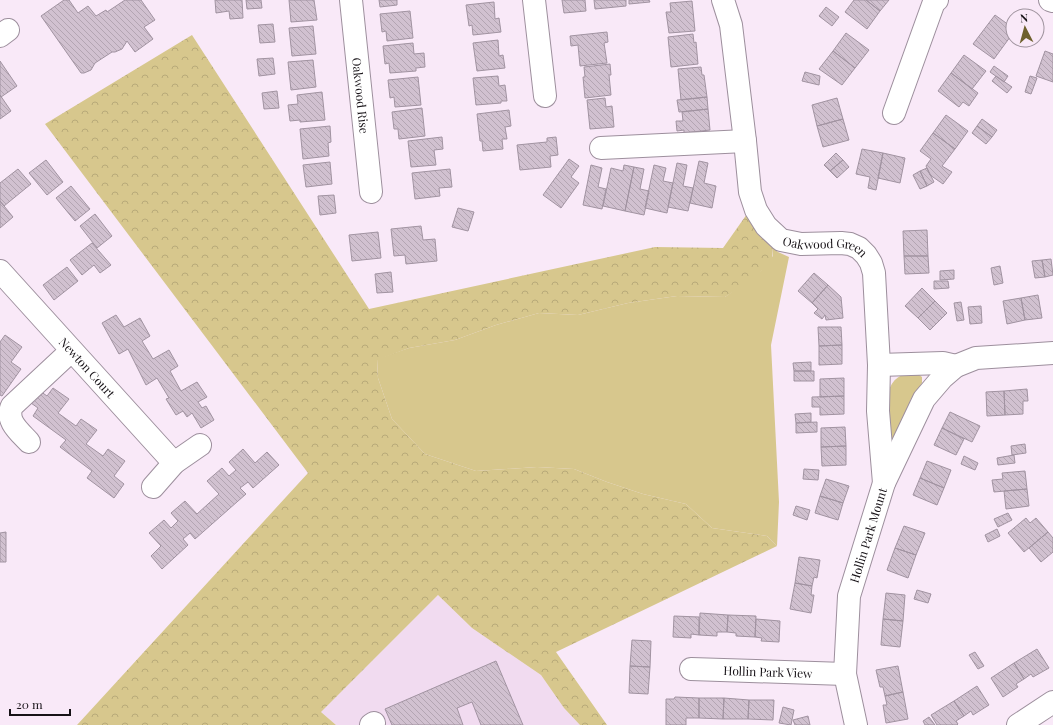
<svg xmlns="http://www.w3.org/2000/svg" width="1053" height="725" font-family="'Playfair Display',serif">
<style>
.built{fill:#f1dbf0}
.green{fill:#d7c78d}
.forest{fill:url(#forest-crowns)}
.building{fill:url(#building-back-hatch);stroke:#a193a1}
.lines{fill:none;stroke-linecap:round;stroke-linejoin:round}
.minor-casing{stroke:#9d8f9d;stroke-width:24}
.minor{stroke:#fff;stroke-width:22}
.labels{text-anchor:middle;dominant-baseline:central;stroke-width:3.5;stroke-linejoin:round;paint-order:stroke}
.street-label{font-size:12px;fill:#171217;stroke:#f9e9f8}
</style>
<defs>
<pattern id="forest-crowns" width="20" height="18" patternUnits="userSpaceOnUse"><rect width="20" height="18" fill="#d7c78d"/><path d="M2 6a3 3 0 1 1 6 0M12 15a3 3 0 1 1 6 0" fill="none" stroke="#b8aa79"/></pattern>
<pattern id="building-back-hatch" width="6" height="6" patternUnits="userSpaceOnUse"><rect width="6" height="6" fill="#d1c1d0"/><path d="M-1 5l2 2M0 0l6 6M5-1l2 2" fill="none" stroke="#b3a5b2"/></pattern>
</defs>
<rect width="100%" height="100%" fill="#f9e9f8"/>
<path class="built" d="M438,595L472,628L541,675L564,708L580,725H336L321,712Z"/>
<path class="green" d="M773,247L778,252L789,257L771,345L779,502L777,546L767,536L712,528L686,504L643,494L607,482L574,469L537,467L476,471L425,454L392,419L378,378L377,359L409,348L455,340L496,325L539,313L578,315L628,303L677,296L725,297L761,271L773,256Z
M918,374L922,377V383L911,399L895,437L890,439C889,419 879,386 902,375C907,373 913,374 918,374Z"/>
<path class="forest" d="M192,35L369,309L655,247L723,248L747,214L773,247L772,263L769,269L761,271L760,275L725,297L677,296L628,303L578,315L539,313L496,325L455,340L409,348L377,360L378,378L392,419L425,454L476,471L537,467L574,469L607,482L643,494L686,504L712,528L767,536L777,546L556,652L607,725H580L564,708L541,675L472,628L438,595L321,712L336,725H77L308,473L45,124Z"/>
<path class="building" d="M64,0H69L78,13L88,6L96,16L106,10L107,12L125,0H141L155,20L144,27L153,39L135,52L127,41L122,49L115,52H112L95,63L91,70L84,73H81L41,16Z
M215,0H242L243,18L230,19L229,11L216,13Z
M246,0H261L262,8L247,9Z
M289,0H314L317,20L291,22Z
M379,0H397V5L380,7Z
M562,0H585L586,11L564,13Z
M594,0H626V6L595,9Z
M629,0H649L650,2L629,4Z
M854,0H866L880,11L867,29L845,12Z
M866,0H889L880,11Z
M692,1L695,31L669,33L666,12H671L670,3Z
M494,2L495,19L499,18L501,32L473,35L472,25L469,26L466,5Z
M826,7L839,17L832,26L819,16Z
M410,11L413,38L387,41L386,31L382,32L380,14Z
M995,15L1013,28V33L994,59L973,44Z
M273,24L275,42L260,43L258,25Z
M313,26L316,54L292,56L289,28Z
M607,32L608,42L604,43L607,63L580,66L578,45L571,46L570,36Z
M846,33L869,50L855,68L833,51Z
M693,34L694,43L696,42L698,64L671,67L668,37Z
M498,40L499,56L503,55L505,68L477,71L473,43Z
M413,43L414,54L424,53L425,67L416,68V71L390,73L389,63L385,64L383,46Z
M833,51L855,68L842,85L819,69Z
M1045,51L1053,54V82L1036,76Z
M964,55L986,71L972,89L951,73Z
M273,58L275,74L259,76L257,59Z
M313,60L316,87L291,90L288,62Z
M0,61L17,86L1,97L0,95Z
M610,64L611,75H609L611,95L585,98L583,77H585L584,67Z
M994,66L1008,76L1004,82L990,72Z
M701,67L702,75H704L707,97L681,100L678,69Z
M805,72L820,76L819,85L802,81Z
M951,73L978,93L969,106L963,102L959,107L938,91Z
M498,76L499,86L505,85L507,101H501V103L476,105L473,78Z
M996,76L1012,87L1007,93L992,81Z
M1030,76L1037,78L1031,94L1025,92Z
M418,77L421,105L395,107L394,97L390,98L388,80Z
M277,91L279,108L264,109L262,93Z
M322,92L325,120L300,122V120L290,121L288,105L298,104L297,95Z
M0,95L11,111L0,119Z
M707,97L708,109L679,112L677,100Z
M605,98L606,107L612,106L614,127L590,129L587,100Z
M837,98L843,119L817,126L812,105Z
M422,108L425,136L399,139L398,129H394L392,112Z
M708,109L710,130L684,133V130L677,131L676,121H683L682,112Z
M509,110L511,126L505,127L507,139H502L503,149L483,151L482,141H480L477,114Z
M946,115L968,131L955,149L933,133Z
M843,119L849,140L823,147L817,126Z
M982,119L997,130L992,137L977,126Z
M330,126L331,142L328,143L329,156L303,159L300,129Z
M977,126L992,137L986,144L972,133Z
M933,133L955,149L942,166L952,172L943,184L930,175L926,166L931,159L920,151Z
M442,137L443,149L434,150L436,165L411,167L408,141Z
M556,137L558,155L550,156L551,167L520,170L517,145L547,142V138Z
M862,149L883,153L876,190L868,188L870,177L856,174Z
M836,153L843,160L830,171L824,165Z
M883,153L905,158L900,183L878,178Z
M569,159L579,166L571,177L579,183L561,208L543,195Z
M46,160L63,182L47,195L29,173Z
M843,160L849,167L837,178L830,171Z
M699,161L708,163L704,183L716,186L712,208L690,203Z
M330,162L332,184L306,187L303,165Z
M677,163L687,165L683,186L693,188L688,211L668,207Z
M591,165L602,168L598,187L606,189L602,209L583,205Z
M624,165L634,167L625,211L603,206L611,168L623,171Z
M654,165L666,168L663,181L673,183L667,213L645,208Z
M634,167L644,169L640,189L649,191L644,215L625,211Z
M927,168L934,182L927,186L920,171Z
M18,169L31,184L4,206L0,201V183Z
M450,169L452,187L439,188L440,196L415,199L412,173Z
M920,171L927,186L920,189L913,175Z
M71,186L90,209L75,221L56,198Z
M334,195L336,213L320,215L318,196Z
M0,201L13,217L0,228Z
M458,208L474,212L468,231L452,227Z
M95,214L112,236L97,248L80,226Z
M421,226L423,240L435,239L437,261L406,264L405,255L394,256L391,229Z
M927,230L928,256H904L903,231Z
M378,232L381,258L352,261L349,235Z
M92,243L111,265L100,273L94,265L82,275L70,260Z
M904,256H928L929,273L905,274Z
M1051,259L1053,275L1045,277L1042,260Z
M1042,260L1045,277L1035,278L1032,261Z
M1000,266L1003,283L994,285L991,268Z
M67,267L78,281L54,300L43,285Z
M954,270V279L940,280V271Z
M391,272L393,292L377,293L375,274Z
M814,273L828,285L812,303L798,291Z
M934,281H948L949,288L934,289Z
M828,285L841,297L843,318L826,320L825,315L822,319L814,313L818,309L812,303Z
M922,288L935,301L918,318L905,306Z
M1038,295L1042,318L1025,320L1021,298Z
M1021,298L1025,320L1007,324L1003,301Z
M935,301L947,313L930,330L918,318Z
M961,302L964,320L957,321L954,303Z
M981,306L982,323L970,324L968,307Z
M116,315L124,327L140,318L150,336L142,341L153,359L169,350L178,366L170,371L181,391L197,382L207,397L198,402L202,408L206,406L214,420L201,428L192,413L187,417L183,411L176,415L166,399L169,398L157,378L146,385L128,349L119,354L102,323Z
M818,327H841L842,345L819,346Z
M5,335L22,347L11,362L21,369L2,396L0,395V342Z
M842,345V364L819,365V346Z
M811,362V371H794L793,363Z
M794,371H814V381H794Z
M844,378V396L820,397V379Z
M53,388L69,399L58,413L76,426L81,419L97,430L86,444L103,456L108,449L125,461L114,476L124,484L114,498L87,478L92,471L60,447L66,440L33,416L38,408L31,403L40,391L47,396Z
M1027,389L1028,401H1023V414L1005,415L1004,391Z
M1004,391L1005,415L987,416L986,392Z
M844,396V414L820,415V407H812V397Z
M950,412L980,426L972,442L942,428Z
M811,413V422L796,423L795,414Z
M817,422V432L796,433V423Z
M845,427L846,446L821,447V428Z
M942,428L964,439L956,455L934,445Z
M1025,444L1026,453L1012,455L1011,446Z
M846,446V465L822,466L821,447Z
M243,449L255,463L267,452L279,465L253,488L248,482L240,488L246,494L195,539L190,533L183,539L188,545L162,569L151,556L161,546L149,533L164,520L171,528L178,521L171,513L185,501L197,514L219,494L207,481L222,468L229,476L236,470L229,462Z
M1014,455L1015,463L998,465L997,458Z
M964,456L978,463L975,470L961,464Z
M927,461L951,470L944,488L920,478Z
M804,469L819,470L818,480L803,479Z
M1025,471L1027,489L994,492L992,480L1003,479L1002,473Z
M920,478L944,488L937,505L913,495Z
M826,479L849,486L843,503L820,496Z
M1027,489L1029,506L1006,509L1004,491Z
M820,496L843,503L838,520L815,513Z
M796,506L810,510L807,520L793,515Z
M1008,513L1012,520L998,527L994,519Z
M1026,518L1030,523L1036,518L1048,532L1024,552L1008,533Z
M904,526L925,533L916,555L895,548Z
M997,529L1000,536L988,542L985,535Z
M6,532V562H0V533Z
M1048,532L1053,538V552L1041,562L1029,548Z
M895,548L916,555L908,578L887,570Z
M799,557L820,560L817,578L814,577L812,586L795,583Z
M795,583L812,586L811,595H814L811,613L790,609Z
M917,590L931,594L928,603L914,599Z
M886,593L905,595L903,621L883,619Z
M700,613L728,615L727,632H717V636L699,635Z
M728,615L756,616L755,637L736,636V633L727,632Z
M674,616L699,617V635L691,634V638L673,637Z
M756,619L780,621L779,642L761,641L762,638L755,637Z
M883,619L903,621L900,647L881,645Z
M632,640L651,641L650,667L630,666Z
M1037,649L1049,668L1033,677L1031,674L1024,679L1014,663Z
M975,652L984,666L978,669L969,655Z
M496,661L523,725H481L472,702L457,708L463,725H392L385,709Z
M1014,663L1024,679L1016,684L1018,687L1003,697L991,678Z
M630,666L650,667L648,694L629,693Z
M898,666L903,692L885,696L883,687H880L876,670Z
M977,686L989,705L973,715L971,711L964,716L954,701Z
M903,692L908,719L886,723L883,705H887L885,696Z
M675,697L699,698V718H686V725H666V699H674Z
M699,698H724L723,719L699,718Z
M724,698L749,700L748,719H723Z
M749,700H774L773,720L748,719Z
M954,701L964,716L956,721L958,724L957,725H937L931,715Z
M783,707L794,710L791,725L779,723Z
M808,716L810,725H795L793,720Z
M929,717L935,725H925L923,721Z"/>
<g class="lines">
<defs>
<g id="minor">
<path id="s1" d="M351,0L371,192"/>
<path d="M534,0L545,96"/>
<path id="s2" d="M723,0L731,25L745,141L750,192L756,210L766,226L781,240L801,244L841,243L850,244L859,248L866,255L871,263L874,273L879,365L878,411L884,483"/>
<path d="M1050,0L1053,1"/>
<path d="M0,36L8,30"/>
<path d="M894,113L934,2L937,0"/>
<path d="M601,148L745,141"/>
<path id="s3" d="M0,271L174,463"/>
<path d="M879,365L943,363L956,366"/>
<path d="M29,442C20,432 5,421 12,406L71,351"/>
<path d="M153,487L174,463L200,445"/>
<path id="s4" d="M691,669L845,674"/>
<path d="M371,725L374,723"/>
<path id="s5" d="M856,725L845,674L849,596L884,483L924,399L942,378L956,366L976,358L1053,353"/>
<path d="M1018,725L1053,702"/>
</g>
</defs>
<use href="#minor" class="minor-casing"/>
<use href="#minor" class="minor"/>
</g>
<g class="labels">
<g class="street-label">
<text stroke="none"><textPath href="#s1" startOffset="96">Oakwood Rise</textPath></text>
<text stroke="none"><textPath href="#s2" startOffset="298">Oakwood Green</textPath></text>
<text stroke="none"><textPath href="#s3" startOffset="130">Newton Court</textPath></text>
<text stroke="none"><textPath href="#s5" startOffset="194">Hollin Park Mount</textPath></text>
<text stroke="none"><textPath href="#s4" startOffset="77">Hollin Park View</textPath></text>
</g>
</g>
<g transform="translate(1025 28) rotate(354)"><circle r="19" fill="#f9e9f8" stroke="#9f939e"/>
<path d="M0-3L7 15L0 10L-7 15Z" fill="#6e602d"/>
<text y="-6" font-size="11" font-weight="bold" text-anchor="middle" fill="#171217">N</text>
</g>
<path d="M10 709v6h60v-6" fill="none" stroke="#171217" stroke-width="2"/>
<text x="16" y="709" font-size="12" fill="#171217" stroke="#f9e9f8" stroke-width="3" paint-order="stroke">20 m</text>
</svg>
